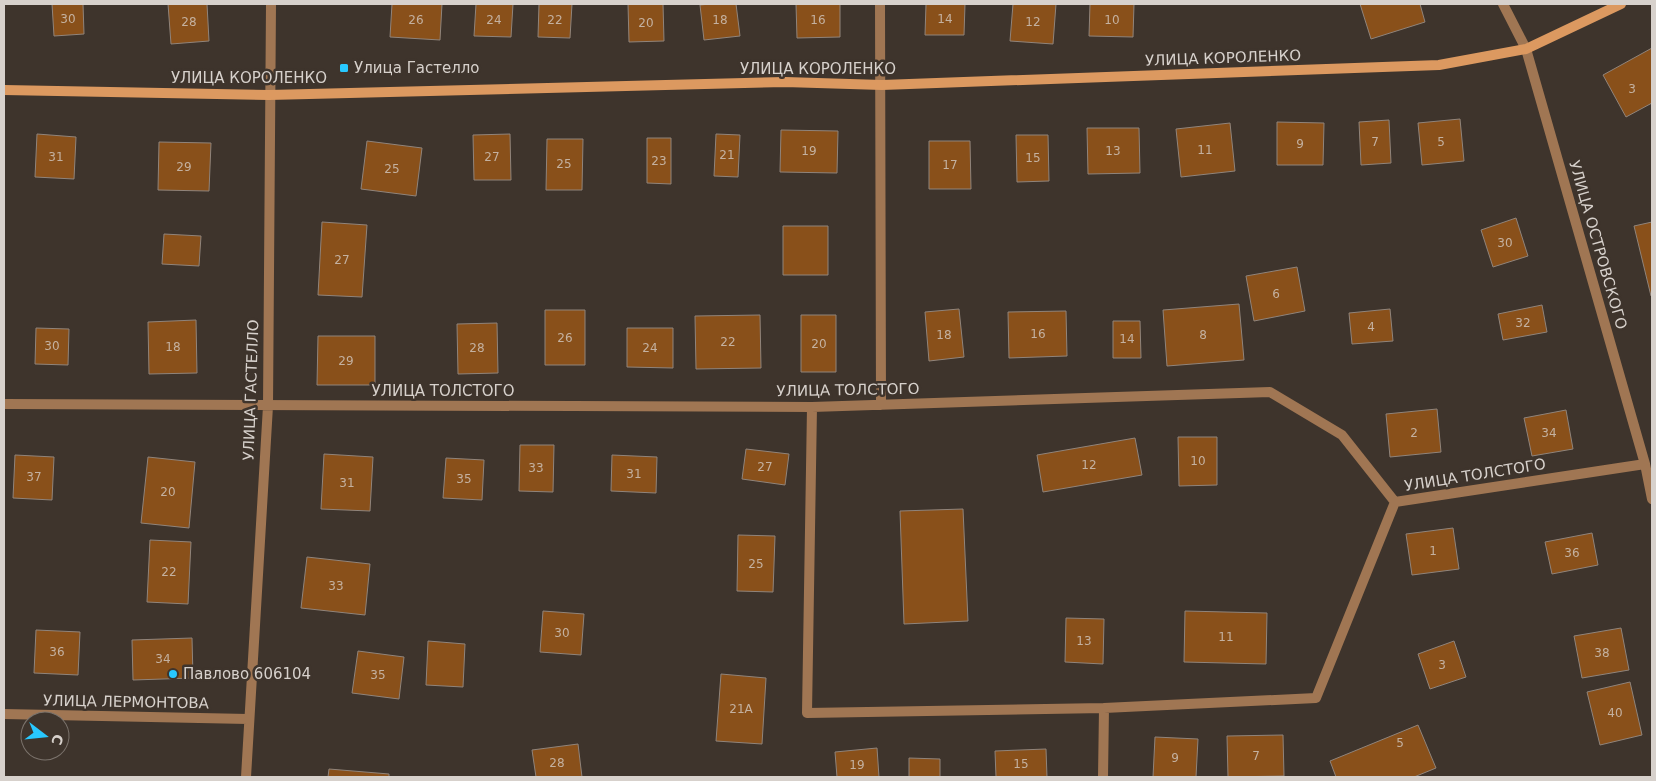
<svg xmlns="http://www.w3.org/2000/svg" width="1656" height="781" font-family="'DejaVu Sans',sans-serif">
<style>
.building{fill:#89501a;stroke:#90847b}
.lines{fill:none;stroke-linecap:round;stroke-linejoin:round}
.street{stroke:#a07653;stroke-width:10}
.secondary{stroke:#dc9960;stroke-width:10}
.poi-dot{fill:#28c8ff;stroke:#3e342c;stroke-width:2}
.labels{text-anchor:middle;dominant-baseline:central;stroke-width:5;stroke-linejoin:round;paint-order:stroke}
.number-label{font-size:12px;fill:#c4b1a0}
.street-label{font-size:15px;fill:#d7d1cc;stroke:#3e342c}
.poi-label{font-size:15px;fill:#d7d1cc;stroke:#3e342c;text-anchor:start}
</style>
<rect width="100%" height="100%" fill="#3e342c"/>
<path class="building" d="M52,4H83L84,34L54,36Z
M168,4H207L209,41L171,44Z
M392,4H442L440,40L390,37Z
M476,4H513L511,37L474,36Z
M539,4H572L570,38L538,37Z
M628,4H663L664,41L629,42Z
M710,4H736L740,36L704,40L700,5Z
M796,4H840V37L797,38Z
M926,4H965L964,35H925Z
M1013,4H1056L1053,44L1010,41Z
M1090,4H1134L1133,37L1089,36Z
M1360,4H1420L1425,22L1371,39Z
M1652,48V103L1626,117L1603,75Z
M1460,119L1464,161L1422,165L1418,123Z
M1389,120L1391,163L1361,165L1359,122Z
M1277,122L1324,123L1323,165H1277Z
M1230,123L1235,171L1181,177L1176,129Z
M1087,128H1139L1140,173L1088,174Z
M781,130L838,131L837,173L780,172Z
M37,134L76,137L74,179L35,177Z
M510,134L511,180H474L473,135Z
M716,134L740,135L738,177L714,176Z
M1016,135H1048L1049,181L1017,182Z
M647,138H671V184L647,183Z
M547,139H583L582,190H546Z
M367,141L422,148L416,196L361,189Z
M929,141H970L971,189H929Z
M159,142L211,143L209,191L158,190Z
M1516,218L1528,256L1493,267L1481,230Z
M322,222L367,225L362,297L318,295Z
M1652,222V296H1651L1634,226Z
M783,226H828V275H783Z
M164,234L201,236L199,266L162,264Z
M1297,267L1305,311L1254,321L1246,276Z
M1239,304L1244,360L1167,366L1163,310Z
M1542,305L1547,332L1503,340L1498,314Z
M959,309L964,357L929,361L925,312Z
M1390,309L1393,341L1352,344L1349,313Z
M545,310H585V365H545Z
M1066,311L1067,356L1009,358L1008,312Z
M760,315L761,368L696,369L695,316Z
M801,315H836V372H801Z
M196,320L197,373L149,374L148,322Z
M1113,321H1140L1141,358H1113Z
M497,323L498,373L458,374L457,324Z
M36,328L69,329L68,365L35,364Z
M627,328H673V368L627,367Z
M318,336H375V385H317Z
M1437,409L1441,452L1390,457L1386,414Z
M1566,410L1573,449L1532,456L1524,418Z
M1178,437H1217V485L1179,486Z
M1135,438L1142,475L1043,492L1037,455Z
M520,445H554L553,492L519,491Z
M746,449L789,454L785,485L742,479Z
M324,454L373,457L370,511L321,509Z
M15,455L54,457L52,500L13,498Z
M612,455L657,457L656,493L611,491Z
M148,457L195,462L189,528L141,523Z
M446,458L484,460L482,500L443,498Z
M963,509L968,621L904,624L900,511Z
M1453,528L1459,569L1412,575L1406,534Z
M1592,533L1598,565L1552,574L1545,542Z
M738,535L775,536L773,592L737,591Z
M150,540L191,542L188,604L147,602Z
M307,557L370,564L365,615L301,608Z
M543,611L584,614L581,655L540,652Z
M1185,611L1267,613L1266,664L1184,662Z
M1066,618L1104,619L1103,664L1065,662Z
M1621,628L1629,670L1582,678L1574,636Z
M36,630L80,632L78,675L34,673Z
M192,638L193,678L133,680L132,640Z
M428,641L465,644L463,687L426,685Z
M1454,641L1466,677L1430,689L1418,654Z
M358,651L404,657L399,699L352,693Z
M721,674L766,678L762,744L716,741Z
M1630,682L1642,735L1600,745L1587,692Z
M1418,725L1436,768L1414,777H1336L1330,761Z
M1283,735L1284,776L1228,777L1227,736Z
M1155,737L1198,739L1196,777H1153Z
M578,744L582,777H536L532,750Z
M877,748L879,777H837L835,752Z
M1046,749L1047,777H996L995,751Z
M909,758L940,759V777H909Z
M329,769L389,774V777H328Z"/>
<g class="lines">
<path class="street" d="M880,4L881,405
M1503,4L1526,49L1645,464L1652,499
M4,404L812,407L1270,392L1342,435L1395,502L1645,464
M812,407L807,713L1104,708
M4,714L248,719
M246,777L268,406L271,4
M1103,777L1104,708L1316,698L1395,502"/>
<path class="secondary" d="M4,90L269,95L785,82L882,85L1439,65L1526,49L1621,4"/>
</g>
<g class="poi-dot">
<rect x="339" y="63" width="10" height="10" rx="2.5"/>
<circle cx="173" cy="674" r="5"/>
</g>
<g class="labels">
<g class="number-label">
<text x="68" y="19">30</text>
<text x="945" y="19">14</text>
<text x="416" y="20">26</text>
<text x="494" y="20">24</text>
<text x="555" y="20">22</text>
<text x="720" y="20">18</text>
<text x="818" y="20">16</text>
<text x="1112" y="20">10</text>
<text x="189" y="22">28</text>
<text x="1033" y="22">12</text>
<text x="646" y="23">20</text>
<text x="1632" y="89">3</text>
<text x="1375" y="142">7</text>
<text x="1441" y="142">5</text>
<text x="1300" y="144">9</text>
<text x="1205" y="150">11</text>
<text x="809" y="151">19</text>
<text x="1113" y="151">13</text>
<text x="727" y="155">21</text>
<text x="56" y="157">31</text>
<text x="492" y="157">27</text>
<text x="1033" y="158">15</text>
<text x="659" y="161">23</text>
<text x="564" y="164">25</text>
<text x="950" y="165">17</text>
<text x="184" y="167">29</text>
<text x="392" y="169">25</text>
<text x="1505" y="243">30</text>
<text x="342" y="260">27</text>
<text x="1276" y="294">6</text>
<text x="1523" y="323">32</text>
<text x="1371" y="327">4</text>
<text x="1038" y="334">16</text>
<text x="944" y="335">18</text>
<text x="1203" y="335">8</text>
<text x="565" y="338">26</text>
<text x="1127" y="339">14</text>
<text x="728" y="342">22</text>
<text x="819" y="344">20</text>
<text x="52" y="346">30</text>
<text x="173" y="347">18</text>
<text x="477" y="348">28</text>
<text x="650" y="348">24</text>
<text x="346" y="361">29</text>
<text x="1414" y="433">2</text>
<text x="1549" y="433">34</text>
<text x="1198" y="461">10</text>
<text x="1089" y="465">12</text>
<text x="765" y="467">27</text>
<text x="536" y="468">33</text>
<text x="634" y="474">31</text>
<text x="34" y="477">37</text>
<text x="464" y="479">35</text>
<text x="347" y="483">31</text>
<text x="168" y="492">20</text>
<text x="1433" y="551">1</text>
<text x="1572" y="553">36</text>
<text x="756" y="564">25</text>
<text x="169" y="572">22</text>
<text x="336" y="586">33</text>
<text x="562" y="633">30</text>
<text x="1226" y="637">11</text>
<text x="1084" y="641">13</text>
<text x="57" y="652">36</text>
<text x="1602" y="653">38</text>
<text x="163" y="659">34</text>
<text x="1442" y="665">3</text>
<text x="378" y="675">35</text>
<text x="741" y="709">21А</text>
<text x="1615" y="713">40</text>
<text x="1400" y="743">5</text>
<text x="1256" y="756">7</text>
<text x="1175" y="758">9</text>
<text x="557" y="763">28</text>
<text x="1021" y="764">15</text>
<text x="857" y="765">19</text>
</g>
<g class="street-label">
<text transform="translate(1223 58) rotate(-2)">УЛИЦА КОРОЛЕНКО</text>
<text x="818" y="69">УЛИЦА КОРОЛЕНКО</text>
<text x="249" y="78">УЛИЦА КОРОЛЕНКО</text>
<text transform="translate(1598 245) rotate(74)">УЛИЦА ОСТРОВСКОГО</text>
<text transform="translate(251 390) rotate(-88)">УЛИЦА ГАСТЕЛЛО</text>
<text transform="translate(848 390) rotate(-1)">УЛИЦА ТОЛСТОГО</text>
<text x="443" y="391">УЛИЦА ТОЛСТОГО</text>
<text transform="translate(1475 475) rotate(-9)">УЛИЦА ТОЛСТОГО</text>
<text transform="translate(126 702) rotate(1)">УЛИЦА ЛЕРМОНТОВА</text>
</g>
<g class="poi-label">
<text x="354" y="68">Улица Гастелло</text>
<text x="183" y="674">Павлово 606104</text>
</g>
</g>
<rect width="1656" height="781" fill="none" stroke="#d7d1cc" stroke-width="10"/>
<g transform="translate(45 736) rotate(106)"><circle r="24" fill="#3e342c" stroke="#7b736c"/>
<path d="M0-4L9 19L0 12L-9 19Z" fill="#28c8ff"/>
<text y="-8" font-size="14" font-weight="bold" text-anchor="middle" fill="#d7d1cc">С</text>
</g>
</svg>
